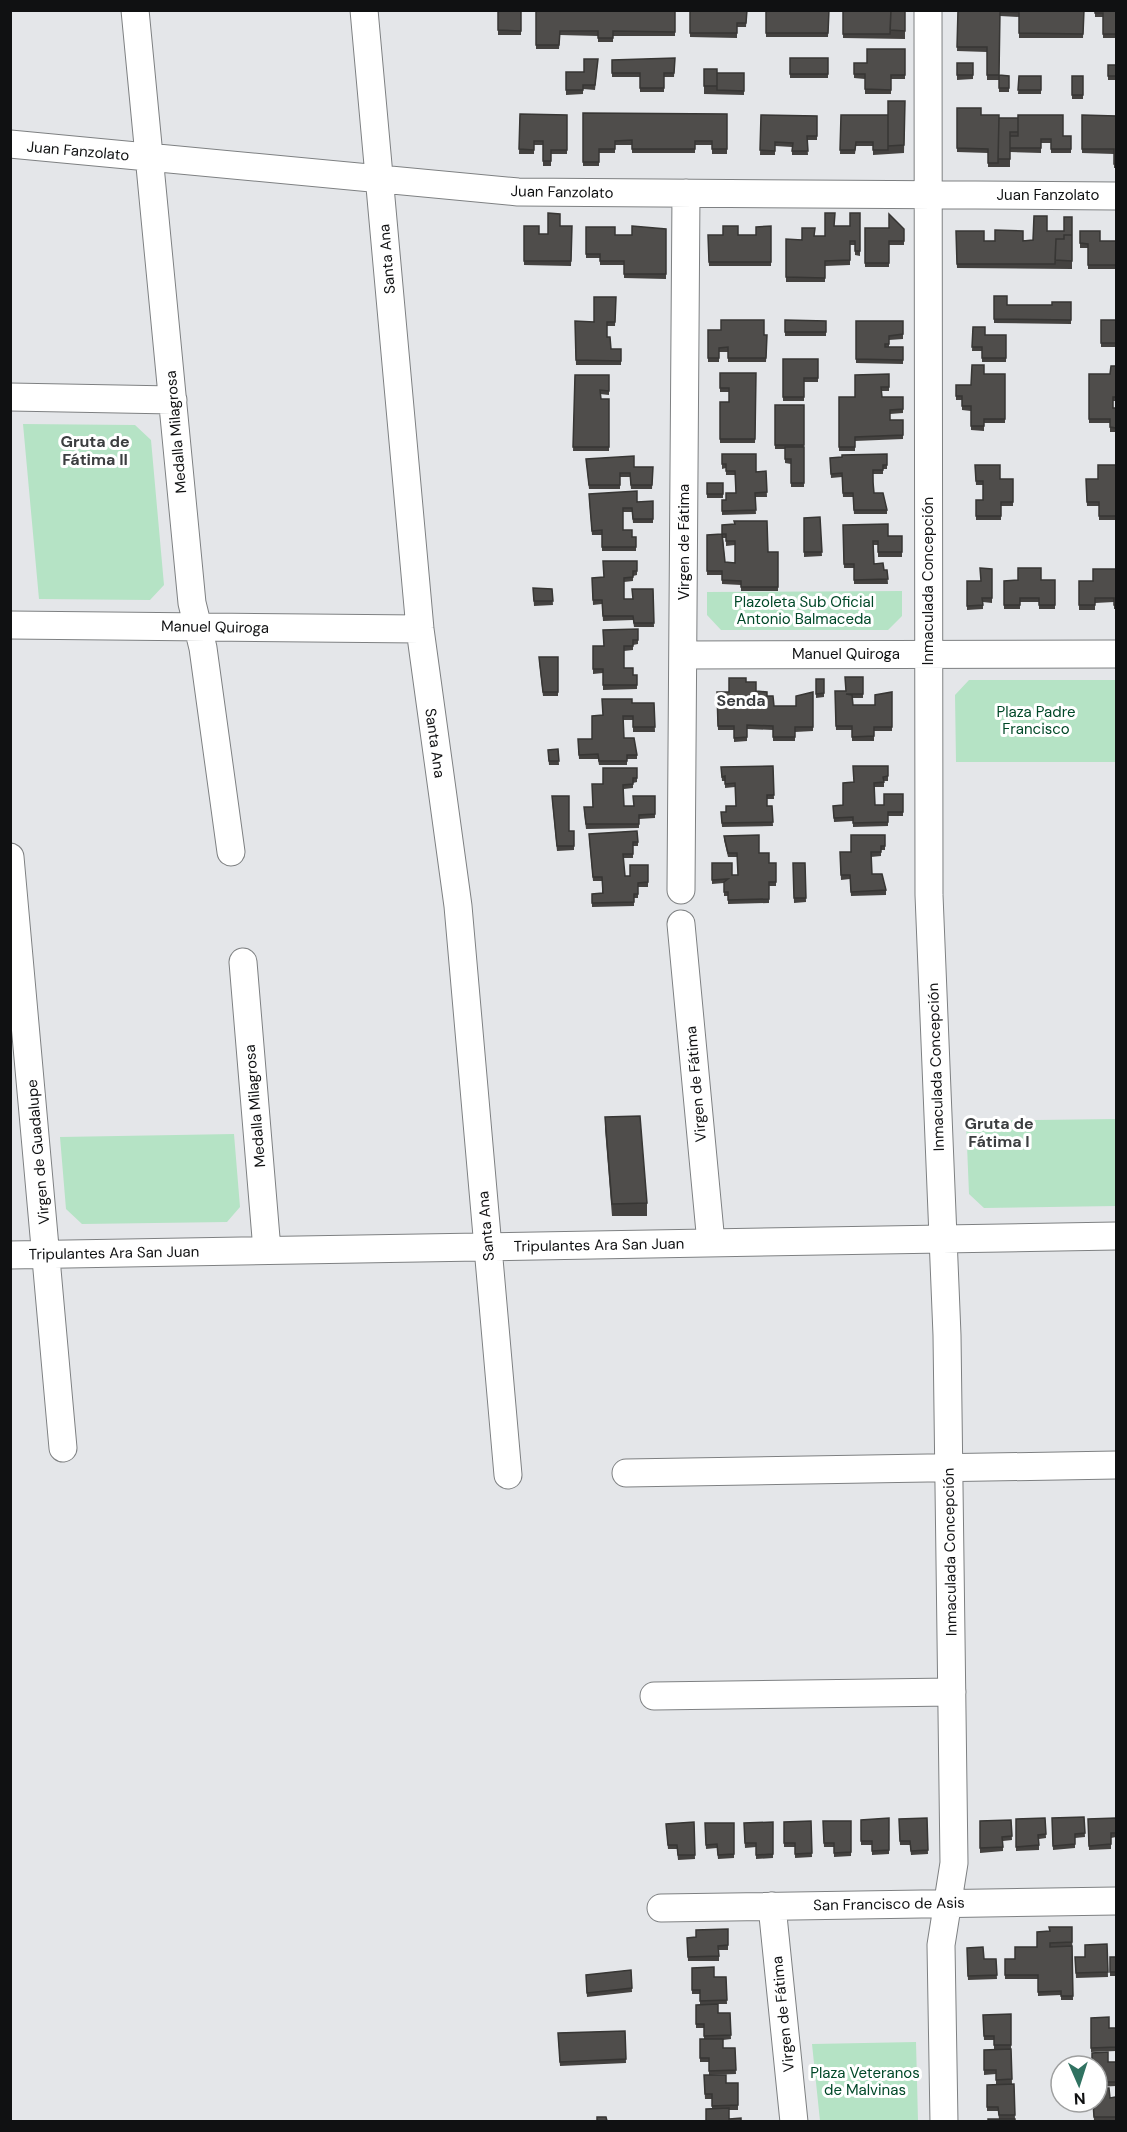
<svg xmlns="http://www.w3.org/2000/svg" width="1127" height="2132" font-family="'DM Sans',sans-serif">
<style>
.green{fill:#b5e3c5}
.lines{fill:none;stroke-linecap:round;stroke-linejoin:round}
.street-casing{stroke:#7e8082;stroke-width:29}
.street{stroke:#fff;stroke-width:27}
.wall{fill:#444240;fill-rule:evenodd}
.building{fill:#4f4d4b;stroke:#373634;stroke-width:1.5;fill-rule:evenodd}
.labels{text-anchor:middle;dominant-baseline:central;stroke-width:6;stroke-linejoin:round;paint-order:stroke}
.street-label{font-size:15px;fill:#101112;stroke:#fff}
.park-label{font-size:15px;fill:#004828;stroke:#fff}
.neighbourhood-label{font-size:16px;font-weight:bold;fill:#3c3e40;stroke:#fff}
</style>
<rect width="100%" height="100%" fill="#e4e6e9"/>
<path class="green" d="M23,424L135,425L151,440L164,585L150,600L39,599Z
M902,591V616L888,630H721L707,615V592Z
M969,680H1116V762H956L955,695Z
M1116,1119V1206L984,1208L969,1194L966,1121Z
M234,1134L240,1207L227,1222L82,1224L66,1209L60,1137Z
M916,2042L918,2121H820L812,2044Z"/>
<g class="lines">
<defs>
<path id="street" d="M135,10L192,603L203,648L231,852
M364,10L420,629L458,906L508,1475
M928,10L929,895L947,1335L954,1863L941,1945L944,2122
M10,144L518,192L1116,196
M10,397L173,400
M10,625L420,629
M683,655L1116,654
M10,857L63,1448
M681,890L686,193
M681,924L711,1243
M243,962L267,1250
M10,1255L1116,1236
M626,1473L1116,1465
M654,1696L952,1692
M772,1906L794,2122
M661,1908L1116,1901"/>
</defs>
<use href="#street" class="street-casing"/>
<use href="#street" class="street"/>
</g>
<path class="wall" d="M498,10H521V35H498Z
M536,10H675V36H613V42H598V36L560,35L559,49H536Z
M690,10H747L746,27H737V38L690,37Z
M766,10H829L828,37H766Z
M843,10H905V39L843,38Z
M958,10H1084L1083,38H1019V17L1000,16L999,75L1009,76V92H999V80H987V52L957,51Z
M1095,10H1116V38H1103V17H1095Z
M905,49V79H891V94H865V79L854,78V63H867Z
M675,58L674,77H664V92H640V77H612V60Z
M790,58H828V78H790Z
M598,59L595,90L583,89V94L566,95V72H584Z
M957,63H973V79L957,80Z
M1108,65H1116V80H1108Z
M704,69L717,77L744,73V95L704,94Z
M1019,76H1041V94H1018Z
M1072,76H1083V99H1072Z
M905,101L904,153L873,155V146H856L855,154H840L841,115H888Z
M957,108L981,115L1063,136H1071V153H1051V143H1041V153L1010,152V140V167H988V153L957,152Z
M583,113L727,114V154H712V145H695V153H632V145H615V153H599V166H583Z
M520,114L567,115V154H551V166H543V145H534V154H519Z
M761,115L817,116V140H807L808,155H792V147L775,146V155H760Z
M1082,115L1116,116V168H1114V154L1082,153Z
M860,213V256L855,255V245H850V265L825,266V282H786V239L802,240L814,236H825L834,226H850Z
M1072,217V269L957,268L956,231L984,241L1033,240L1047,231H1064Z
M524,226L539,234H548L560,226H572L571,266L524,265Z
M771,226V266H709L708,235H756Z
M586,227L615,235H632L666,229V279L624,278V265H600V258H586Z
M865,228L904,229V245H889V267H865Z
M1080,231L1100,241H1116V269H1088V248H1080Z
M994,296L1007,305H1052L1071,302V324L994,323Z
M616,297L615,326H607V337L611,349H621V365H576L575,321L594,322Z
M785,320L826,321V336H785Z
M1101,320H1116V347H1101Z
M856,321H903V339L889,340V347H903V364L856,363Z
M973,327L985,335H1006V362H982V351H972Z
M708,330L767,335L766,362H728V352H719V362H708Z
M783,359H818V382H804V401H783Z
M1116,366V401H1113V408H1116V432H1110V423H1089V374H1110Z
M720,373H756L755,443H720V402H729V392H720Z
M889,374V391H881L882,397H903V413L890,414V420H903V439L855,441V451H839V397H855Z
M984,374H1005V423H984V431L971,430V411L962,410V400H956V385H971Z
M575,375L609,391V395L600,394L601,399H609V451H573Z
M775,405H804V487H791V464L785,463V449H775Z
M722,454L756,472L766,471L767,497H755L756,514L722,515V500H726L736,493L735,475H726V468L722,469Z
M887,454V469H883V474H873L874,493L887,510V514H854L853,497H843L842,477L831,478L830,458Z
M586,459L634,467H653L652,489H631L630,477H620V489H589Z
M975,465L1000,479H1013V506H1001V520H976V500H983V485H976Z
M1116,465V520H1099V506H1087L1086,479H1098Z
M707,483H723V498H707Z
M589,498L637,502L653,501V523H633L632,512H623V530L632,537H636V551H602V535H592Z
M820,517L822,556L804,557V518Z
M722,525L768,552H778V591H741V585L722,584V575H707V535L722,534ZM723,538H726V546L735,545V563L725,562Z
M843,525L888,536H902V557H878V545H873L874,564L884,570H887L888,584H854V568H844Z
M637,561V575L633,576V581L624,582V599H633L653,589L654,627H634L633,620L603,621L602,604L593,605L592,578L603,577Z
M992,569V603L983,602V609L967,610V581H981Z
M1055,580V609H1039V602H1020V609H1004V581Z
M1079,581H1116V609H1114V602L1095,603V610H1079Z
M533,588L552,589L553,605L534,606Z
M638,629V644L633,645V650L624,651V668L633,675H637V689L603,690V673L593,674V646H603Z
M558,657V696H543L539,661Z
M863,677V698H852L853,705H875L892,692V731H874V741H852V730H836L835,691H846Z
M816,679H824V697L816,698Z
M746,682L756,691L767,696L774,706H796L813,692V731L795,732V741H773V730L747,729V741L734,742V730H718L717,692H729ZM746,703V706H735V704Z
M632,703H654L655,732H633V720H623L624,738L637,755V759H627V765H599L598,759H579L578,739H592L603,715Z
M558,749L559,765H549L548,750Z
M773,766L774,799H767V806H772L773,826L722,827L721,812H726L736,806L735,787L725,788V781H722L721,767Z
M888,766V781H884V787H874L875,805H884L903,794V816H888V826L853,827V821L834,822L833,806L843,805L854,782Z
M637,768V782L633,783V788L624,789V806H633L655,796V818L639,819V828L586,829L584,811L593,807L603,784Z
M552,800L569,831H574V850L557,851Z
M885,835V850H881V856L871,857L872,874L886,890V895L851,896L850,879L841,880L840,852H851Z
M724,836L759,853L769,863H776V886H769V903L728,904V896H724V883L712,884V863L732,875H738L737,857H728L724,840Z
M589,838L638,842V846H633V858H623L625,876L648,882V887H638V898H634V906L592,907V903L602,893V881H593Z
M793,863H805L806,902L794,903Z
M605,1117L647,1203V1216H612L605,1129Z
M1084,1817L1085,1837L1075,1838V1848L1053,1850L1052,1818Z
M889,1818V1854L872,1855V1845H861V1820Z
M927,1818L928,1854L911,1855L910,1845H900L899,1819Z
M1045,1818L1046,1838L1039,1839V1850L1016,1851V1819Z
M1116,1818V1837L1111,1838V1849L1089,1850L1088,1819Z
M1011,1820L1012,1840L1003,1841V1851L980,1853V1821Z
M811,1821L812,1857L795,1858V1847H784V1822Z
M823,1821H851V1856L834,1857V1847H824Z
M694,1822L695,1859L678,1860L677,1849H668L666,1824Z
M773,1822V1858L756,1859V1847L745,1848L744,1823Z
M705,1823H734V1858L718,1859L717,1848L706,1849Z
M1072,1927L1073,2000H1061V1995L1038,1996V1979H1005V1959H1015Z
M728,1929V1950H719V1961H688L687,1938L696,1937Z
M1107,1944L1108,1977L1076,1978L1075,1957H1085Z
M967,1948L984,1959H996L997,1979L968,1980Z
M1110,1957H1116V1976H1110Z
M692,1968L714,1977H726L727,2004H718V2013H730L731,2039L723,2040V2048H735L736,2074L709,2075V2062H700V2039H704V2028H696V2005H700V1994H692Z
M631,1970L632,1992L587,1997L586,1975Z
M1011,2014V2049H994V2040H984L983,2015Z
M1091,2018L1109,2028H1116V2051L1091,2052Z
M625,2031L626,2063L560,2066L558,2033Z
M1011,2049L1012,2084H996V2074L984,2075V2050Z
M1108,2062H1116V2086L1097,2087V2066Z
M704,2075L726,2083H738V2110H729L706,2121L712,2109V2099H705Z
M1014,2084L1015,2119H999L998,2111H987V2085Z
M1116,2097V2121H1094L1093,2102L1110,2098Z"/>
<path class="building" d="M498,10H521V31L498,30Z
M536,10H675V32L613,31V38H598V31H560L559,45H536Z
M690,10H747L746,23H737V33H690Z
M766,10H829L828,33H766Z
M843,10H891L890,34H843Z
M891,10H905V31L890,30Z
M958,10H1084L1083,34L1019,33V12H1000L999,75H987V47H957Z
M1095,10H1116V34H1103V13H1095Z
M867,49H905V75H891V90L865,89V74H854V63H867Z
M675,58L674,73H664V88H640V73H612V60Z
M790,58H828V74H790Z
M584,59H598L595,85H583V90H566V72H584Z
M957,63H973V75H957Z
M1108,65H1116V76H1108Z
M704,69H717V86H704Z
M717,73H744V91L717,90Z
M999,75L1009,76V88H999Z
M1019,76H1041V90H1018Z
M1072,76H1083V95H1072Z
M888,101H905L904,145L888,146Z
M957,108H981V115H999L998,163H988V149L957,148Z
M583,113L727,114V149H712V141H695V149H632V140L615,141V149H599V162H583Z
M520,114L567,115V150H551V161H543V141H534V150L519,149Z
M761,115L817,116V136H807L808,151H792L793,143L775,142V151L760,150Z
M841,115H888V150H873V142H856L855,150H840Z
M1018,115H1063V136H1071V149H1051V139H1041V148H1010V136H1018Z
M1082,115L1116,116V164H1114V149H1082Z
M999,118H1018V132H1010V159H998Z
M548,213L560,214V226H572L571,261H524V226H539V234H548Z
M825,213H835L834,226H850V213H860V251H855V241H850V260L825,261V278L786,277V239L802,240V228H815L814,236H825Z
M889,214L904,229V241H889V263H865V228H889Z
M1034,216H1047V231H1064V217H1072V239V235H1064V239H1056L1055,264H957L956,231H984V241H995V230L1023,231V241L1033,240Z
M632,226L666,229V274H624V261H600V254H586V227H615V235H632Z
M723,226H738V235H756V227L771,226V262H709L708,235H723Z
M1080,231H1100V241H1116V265H1088V244L1080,243Z
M1064,235H1072V261L1055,260L1056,239H1064Z
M994,296H1007V305H1052V302H1071V320L994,319Z
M594,297H616L615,322H607V337H610L611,349H621V361L576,360L575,321L594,322Z
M721,320H764V335H767L766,358H728V347L719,348V358H708V330H721Z
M785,320L826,321V332H785Z
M1101,320H1116V343H1101Z
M856,321H903V334L889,336V344H885V347H903V360L856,359Z
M973,327H985V335H1006V358H982V347H972Z
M783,359H818V378H804V397H783Z
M972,365H984V374H1005V419H984V426H971V406H962V396H956V385H971Z
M1111,366H1116V397H1113V408H1116V428L1110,427V419H1089V374H1110Z
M720,373H756L755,439H720V402H729V388H720Z
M889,374V387H881L882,397H903V409L890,410V420H903V435L855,437V447H839V397H855V375Z
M575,375H609V391L600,390L601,399H609V447H573Z
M775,405H804V445H775Z
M785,447H804V483H791V459H785Z
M722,454H756V472L766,471L767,492L755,493L756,510L722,511V500H726V493H736L735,471H726V464H722Z
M887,454V465H883V470H873V482L874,493H883L887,510H854L853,493H843L842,473L831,474L830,458L842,457V455Z
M634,456V467H653L652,485H631L630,473H620V485H589L586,459Z
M975,465H1000V479H1013V502H1001V516H976V500H983V481H976Z
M1098,465H1116V516H1099V502H1087L1086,479H1098Z
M707,483H723V494H707Z
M637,491V502L653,501V519H633L632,508H623V530H632V537H636V547H602V530L592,531L589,494Z
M820,517L822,552H804V518Z
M734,521H767L768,552H778V587H741V581L722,580V571H707V535L722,534V525L735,524ZM722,534H726V541H735V563L725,562Z
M888,524V536H902V552H878V541H873L874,564L883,563L884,570H887L888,579L854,580V564H844L843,525Z
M603,561H637V571H633V577L624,578V599H633L632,589H653L654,623H634L633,616H603L602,600H593L592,578L604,577Z
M980,568L992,569V598H982L983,605L967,606V581H981Z
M1018,568H1041V580H1055V605H1039V598H1020V605H1004V581L1018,580Z
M1093,569H1116V605H1114V598H1095V605H1079V581H1093Z
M533,588L552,589L553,601H534Z
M638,629V640H633V646H624V668H633V675H637V685H603V669H593V646H604L603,630Z
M539,657H558V692H543Z
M845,677H863V694H846L852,695L853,705H875V695L892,692V727H874V736L852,737V726H836L835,691H846Z
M729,678H746V682H756V691L767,692V696H773L774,706H796V696L813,692V727H795V737H773V726L747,725V737L734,738V726H718L717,692H729ZM735,699H746V706H735Z
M816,679H824V693L816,694Z
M602,699H632V703H654L655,727H633V716H623L624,738H634L637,755H627V761H599L598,754L579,755L578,739H592V716L603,715Z
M558,749L559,761H549L548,750Z
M773,766L774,795H767V806H772L773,822L722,823L721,812H726V806H736L735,783L725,784V776L722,777L721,767Z
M853,766H888V776L883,777L884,782L874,783L875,805H884V794H903V812H888V822L853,823V817L834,818L833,806L843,805V783L854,782Z
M603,768H637V778H633V784L623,785L624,806H634L633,796H655V814L639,815V824H586L584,807H593L592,784H603Z
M552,796H569V831H574V846H557Z
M637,831L638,842H633V854H623L625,876H630V865H648V882L638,883V894H634V902L592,903V894L603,893L602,877H593L589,834Z
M759,835V853H769V863H776V882H769V899L728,900V892H724V882L728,879L712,880V863H732V875H738L737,853H728L724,836Z
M851,835H885V846H881V852H871L872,874H882L886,890L851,892L850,875H841L840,852H851Z
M793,863H805L806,898H794Z
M640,1116L647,1203L612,1204L605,1117Z
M1084,1817L1085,1833L1075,1834V1844L1053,1846L1052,1818Z
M889,1818V1850L872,1851V1841H861V1820Z
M927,1818L928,1850L911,1851L910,1841H900L899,1819Z
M1045,1818L1046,1834L1038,1835L1039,1845L1016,1847V1819Z
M1116,1818V1833H1111V1844L1089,1846L1088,1819Z
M1011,1820L1012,1836L1002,1837L1003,1847L980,1848V1821Z
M811,1821L812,1853L795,1854V1843H784V1822Z
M823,1821H851V1852L834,1853V1843H824Z
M694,1822L695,1855H678L677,1845H668L666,1824Z
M773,1822V1854L756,1855V1843H745L744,1823Z
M705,1823H734V1854L718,1855L717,1844L706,1845Z
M1049,1927H1072V1942L1050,1943V1947L1072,1946L1073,1996H1061V1991L1038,1992V1975H1005V1959H1015V1947H1037V1932L1050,1931Z
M728,1929V1945L718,1946L719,1956L688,1957L687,1938L696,1937V1930Z
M1107,1944L1108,1972L1076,1973L1075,1957H1085V1945Z
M983,1947L984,1959H996L997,1975L968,1976L967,1948Z
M1110,1957H1116V1972H1110Z
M714,1967V1977H726L727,2000L700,2001V1990H692V1968Z
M631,1970L632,1988L587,1993L586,1975Z
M718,2004V2013H730L731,2035L704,2036V2024H696V2005Z
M1011,2014V2045H994V2036H984L983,2015Z
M1109,2017V2028H1116V2047L1091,2048V2018Z
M625,2031L626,2059L560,2062L558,2033Z
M700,2039H723V2048H735L736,2070L709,2071V2058H700Z
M1011,2049L1012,2079L996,2080V2070H984V2050Z
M1108,2052V2062H1116V2082H1097V2066H1092V2053Z
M704,2075H726V2083H738V2105L712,2106V2094H705Z
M1014,2084L1015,2115H999L998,2107H987V2085Z
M1097,2088H1109L1110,2098L1116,2097V2117H1094L1093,2102H1097Z
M729,2108V2119L741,2118V2121H706V2109Z
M597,2117H606L607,2121H597Z
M988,2119H1015V2121H988Z"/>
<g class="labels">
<g class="street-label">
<text transform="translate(78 151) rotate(5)">Juan Fanzolato</text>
<text transform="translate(562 192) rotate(1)">Juan Fanzolato</text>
<text x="1048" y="195">Juan Fanzolato</text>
<text transform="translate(387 259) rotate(-95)">Santa Ana</text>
<text transform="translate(176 432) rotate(-95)">Medalla Milagrosa</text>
<text transform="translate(684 542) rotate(-90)">Virgen de Fátima</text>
<text transform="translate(928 581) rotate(-90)">Inmaculada Concepción</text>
<text transform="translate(215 627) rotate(1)">Manuel Quiroga</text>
<text x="846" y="654">Manuel Quiroga</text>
<text transform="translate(435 743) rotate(82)">Santa Ana</text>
<text transform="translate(936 1067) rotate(-92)">Inmaculada Concepción</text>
<text transform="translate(696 1084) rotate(-95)">Virgen de Fátima</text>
<text transform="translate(255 1106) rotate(-95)">Medalla Milagrosa</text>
<text transform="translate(38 1152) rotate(-95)">Virgen de Guadalupe</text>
<text transform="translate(486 1226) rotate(-95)">Santa Ana</text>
<text transform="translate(599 1245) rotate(-1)">Tripulantes Ara San Juan</text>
<text transform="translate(114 1253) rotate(-1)">Tripulantes Ara San Juan</text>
<text transform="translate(950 1552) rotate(-91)">Inmaculada Concepción</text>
<text transform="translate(889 1904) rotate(-1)">San Francisco de Asis</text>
<text transform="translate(783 2014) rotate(-96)">Virgen de Fátima</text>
</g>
<g class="park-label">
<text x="804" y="602">Plazoleta Sub Oficial<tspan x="804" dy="17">Antonio Balmaceda</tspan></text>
<text x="1036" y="712">Plaza Padre<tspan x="1036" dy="17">Francisco</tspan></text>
<text x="865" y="2073">Plaza Veteranos<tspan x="865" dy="17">de Malvinas</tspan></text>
</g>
<g class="neighbourhood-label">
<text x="95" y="441">Gruta de<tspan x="95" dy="18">Fátima II</tspan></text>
<text x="741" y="700">Senda</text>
<text x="999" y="1123">Gruta de<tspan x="999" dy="18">Fátima I</tspan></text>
</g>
</g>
<rect width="1127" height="2132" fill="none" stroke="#101112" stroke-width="24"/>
<g transform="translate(1079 2084) rotate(177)"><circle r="28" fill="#ffffff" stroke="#9fa0a0" stroke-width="1.5"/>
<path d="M0-4.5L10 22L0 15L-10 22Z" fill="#307261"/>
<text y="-9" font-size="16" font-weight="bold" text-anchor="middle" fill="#101112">N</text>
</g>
</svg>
